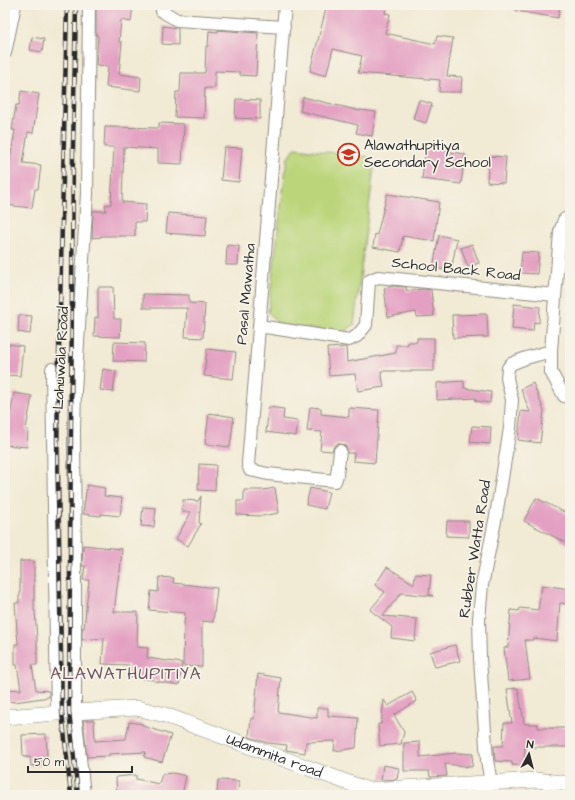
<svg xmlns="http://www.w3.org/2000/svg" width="575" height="800" font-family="'Architects Daughter',sans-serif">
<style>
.green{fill:#bbd57a;stroke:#738052}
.building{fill:#e4a0c2}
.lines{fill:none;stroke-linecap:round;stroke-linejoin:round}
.minor-casing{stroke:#8e8a80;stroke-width:14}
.tertiary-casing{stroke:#8e8a80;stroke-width:16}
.minor{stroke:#fff;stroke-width:12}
.tertiary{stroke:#fff;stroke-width:15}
.rail-casing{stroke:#2b2b2b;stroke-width:4.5}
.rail{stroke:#f7f3e8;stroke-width:3;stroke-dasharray:9;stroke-linecap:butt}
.labels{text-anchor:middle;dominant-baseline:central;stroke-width:3.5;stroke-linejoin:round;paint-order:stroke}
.poi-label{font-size:15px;fill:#2b2b2b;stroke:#f7f3e8;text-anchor:start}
.street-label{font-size:15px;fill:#2b2b2b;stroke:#f7f3e8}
.quarter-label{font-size:17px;letter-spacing:1px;fill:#6c5460;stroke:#f7f3e8}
</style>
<rect width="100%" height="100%" fill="#f7f3e8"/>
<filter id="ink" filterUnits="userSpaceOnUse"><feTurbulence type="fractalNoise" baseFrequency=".025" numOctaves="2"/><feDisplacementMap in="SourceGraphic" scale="8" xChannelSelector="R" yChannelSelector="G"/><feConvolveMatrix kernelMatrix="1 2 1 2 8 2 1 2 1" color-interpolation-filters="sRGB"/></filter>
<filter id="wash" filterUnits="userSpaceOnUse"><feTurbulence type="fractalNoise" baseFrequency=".012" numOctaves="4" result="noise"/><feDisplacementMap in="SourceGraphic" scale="16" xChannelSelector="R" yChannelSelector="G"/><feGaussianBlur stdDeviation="0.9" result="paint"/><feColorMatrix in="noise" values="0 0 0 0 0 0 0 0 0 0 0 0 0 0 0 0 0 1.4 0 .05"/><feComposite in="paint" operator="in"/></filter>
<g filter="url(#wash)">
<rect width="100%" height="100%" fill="#f1ead4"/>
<path class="green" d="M295,148L369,157L374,168L354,325L343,333L278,324L268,312L287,159Z"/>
<g id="blocks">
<path class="building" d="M96,5H133L131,22L121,20L119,42H122L119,74L141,77L140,91L106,87L108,66L96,65L98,36L96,35Z
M327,5H387L385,13L390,14L385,33L435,44L437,36L453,38L447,76L462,77L461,92H439L440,80L358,73L362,56L333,49L326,76L310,71Z
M516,5H560L558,18L516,11Z
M163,26L178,28V45L162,44Z
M218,30L258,33L256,76L240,75V72L215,71V88H205L204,118L175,117L176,92H180L181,73H205L206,46H208L209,31L218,32Z
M32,37L44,39L42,52L30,50Z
M21,91L39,94L33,133L28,132L23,163L41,165L38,189H35L32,208L5,205V179L7,161H10L15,130H12L16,105H19Z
M303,97L360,111V110L376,112L372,136L356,133L358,125L300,111Z
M236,99L260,100V119L235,118Z
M419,100L432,104L426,123L413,119Z
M159,123L184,124L182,164L158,163V149L124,147L122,202L146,204L145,222H135V236H101V237L92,238L93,211H106L105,205L111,204L114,147H104L105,127L159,128Z
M224,147L242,148L239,182L221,180Z
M426,147L444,149V151L465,154L461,184L422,179Z
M489,156L506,157L504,183L487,182Z
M387,194L439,202L434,241L403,236L400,252L373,247L375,234L377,235Z
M168,213L207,216L205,236L166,233Z
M439,235L457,239L451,271L433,268Z
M472,244L479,263L468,267L461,248Z
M227,245L239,246L238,265H226Z
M522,252L539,253L537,274L520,273Z
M394,286L406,287L407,291L423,289L431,290L434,316L417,317L416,312L388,317L384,288Z
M98,287H113L114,319H121L120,337L94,336L95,317L98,318Z
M143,294L189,295V303L205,304L203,338L185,337L187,308H143Z
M514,304L540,307L539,323L534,322L533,331L512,329Z
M487,314L488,337L453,338L452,315Z
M19,315L32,316L30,334L18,332Z
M417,338H434V371H381L384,387L358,391L355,374L329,376L327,348L346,347L347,362L396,353V345H408V342H417Z
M114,342L145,343L144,362L113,361Z
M8,344L23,346L20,376L6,375Z
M207,349L236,352L233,379L204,376Z
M103,369L116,371L113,392L100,390Z
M464,381V388L491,392L490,403L475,401L476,398L437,400V383Z
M533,383L544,411L540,443L518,440L521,411L530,412L521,389Z
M14,393L32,396L26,429L28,430L27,447L5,445V428H8Z
M269,407L284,409L283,419L298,421L296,436L266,432Z
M310,407L321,408V414L349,417V408L379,410L375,463L353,461L354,453H347V448L344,445L341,444H337L334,446L332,451L320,450L322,432L307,431Z
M209,413L234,417L230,447L205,444Z
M472,426L491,427L490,444L470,442Z
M199,464L216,465L215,491L198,490Z
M87,485L105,488L104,496L122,498L120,516L101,514V516L83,514Z
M275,488L279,513L262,516L237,515V501H244V490H263Z
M310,488L329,492L325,509L306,505Z
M201,496L199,523L201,524L188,546L176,539L191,512H182L183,500L198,501Z
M536,498L570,515V545L524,521Z
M143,507L156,508L154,527L141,526Z
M447,521H469V537L446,536Z
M83,545L122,549L120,572H119L114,612H138L137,647L148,648L147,658L182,663L179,685L154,681V680L128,677L129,665L102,664L104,638L82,640V628H84L89,580H83L85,566H82Z
M20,561H34V611H35L37,638V665H32L36,690L49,691V697L15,702L6,701V689L21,690L17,665H15V644H18L15,603H19V596H20Z
M387,567L414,584L415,574L431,575L429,594L433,596L401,593L383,616L417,619L415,641L391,638L392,627L370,610L385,592L375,585Z
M159,577L174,578L173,583L217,588L213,622L202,621V667L183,666L184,626L185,613L149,610L151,591L158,592Z
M542,585L570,589V604L560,603L557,641L533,638V640H525L530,679L508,681L504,648L508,647L511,610L519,611L520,608L538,610Z
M455,645L460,661L435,667L430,652Z
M258,674L281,678L278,712L317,718V708H328V716L358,718L356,748L334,751L335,741L306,742L305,753L286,750L287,745L268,743L249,737L251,718L254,719Z
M518,688L524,723L525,724H538V728H570V747H525L524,766L512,765V762L495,761L494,746H503L504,723H512L507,689Z
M412,692L417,701L394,715L404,732L401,744L380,746L378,724H381L384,700L388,706Z
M83,720H94L95,741L126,739L129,722L143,724V726L171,735L162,762L144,757L146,752L109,754V756L87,757Z
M46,734L47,756H42V765L31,766L30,757H23L22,735Z
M420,742V757L456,753L473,754L472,767L445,764L447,776L430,777L429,771H404V743Z
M383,765L399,768L397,779L381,780Z
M173,773L186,776L182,795H117L116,777L136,775V779L159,784L162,774Z
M218,780L239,781L238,795H217Z"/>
</g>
</g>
<g filter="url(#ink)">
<use href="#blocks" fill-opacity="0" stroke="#8e8a80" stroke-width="1"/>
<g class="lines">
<defs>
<path id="minor" d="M162,5V11L177,20L284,27
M285,5L248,464L250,470L268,474L335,481L337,475L340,451
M5,53L15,5
M570,216L564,220L560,232L551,351V372L564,396L570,397
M259,326L349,340L357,336L366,325L369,281L378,277L555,295
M52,369L57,713
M491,783L487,760L480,659L479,619L482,585L496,516L510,428L512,400L507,378L508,368L511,364L526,358L551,351
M84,795L75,712V570L74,430L75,392L87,194L89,5"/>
<g id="tertiary">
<path id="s1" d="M5,717L57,713L69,711L75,712L137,708L165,715L368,790L536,780L570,784"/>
</g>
</defs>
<use href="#minor" class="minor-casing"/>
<use href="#tertiary" class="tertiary-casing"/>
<use href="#minor" class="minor"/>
<use href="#tertiary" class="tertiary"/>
<defs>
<path id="rail" d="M67,5L57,439L62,712L71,795
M76,5L73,149L69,711L78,795"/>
</defs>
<use href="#rail" class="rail-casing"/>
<use href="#rail" class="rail"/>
</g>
</g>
<defs>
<symbol id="school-ring" viewBox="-11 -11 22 22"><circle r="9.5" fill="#f7f3e8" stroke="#c8321e" stroke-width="1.5"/><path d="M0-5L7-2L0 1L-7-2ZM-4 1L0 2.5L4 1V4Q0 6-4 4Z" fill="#c8321e"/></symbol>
</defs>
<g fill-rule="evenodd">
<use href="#school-ring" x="336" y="142" width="25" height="25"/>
</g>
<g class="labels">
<g class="poi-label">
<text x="364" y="145">Alawathupitiya<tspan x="364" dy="17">Secondary School</tspan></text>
</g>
<g class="street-label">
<text transform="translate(456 269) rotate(6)">School Back Road</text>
<text transform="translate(246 294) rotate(-85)">Pasal Mawatha</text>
<text transform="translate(61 358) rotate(-87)">Lahuwala Road</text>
<text transform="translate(475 549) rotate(-81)">Rubber Watta Road</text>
<text stroke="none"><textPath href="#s1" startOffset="278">Udammita road</textPath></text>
</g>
<g class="quarter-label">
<text x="126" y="674">ALAWATHUPITIYA</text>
</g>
</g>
<rect width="575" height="800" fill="none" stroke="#f7f3e8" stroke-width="20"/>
<g transform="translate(529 754) rotate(7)" stroke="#f7f3e8" stroke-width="3" paint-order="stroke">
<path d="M0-3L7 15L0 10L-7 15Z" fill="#2b2b2b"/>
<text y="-6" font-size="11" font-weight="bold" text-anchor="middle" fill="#2b2b2b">N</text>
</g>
<path d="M28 766v6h104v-6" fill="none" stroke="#2b2b2b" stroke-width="2"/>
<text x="34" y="766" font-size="12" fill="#2b2b2b" stroke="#f7f3e8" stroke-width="3" paint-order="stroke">50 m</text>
</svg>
